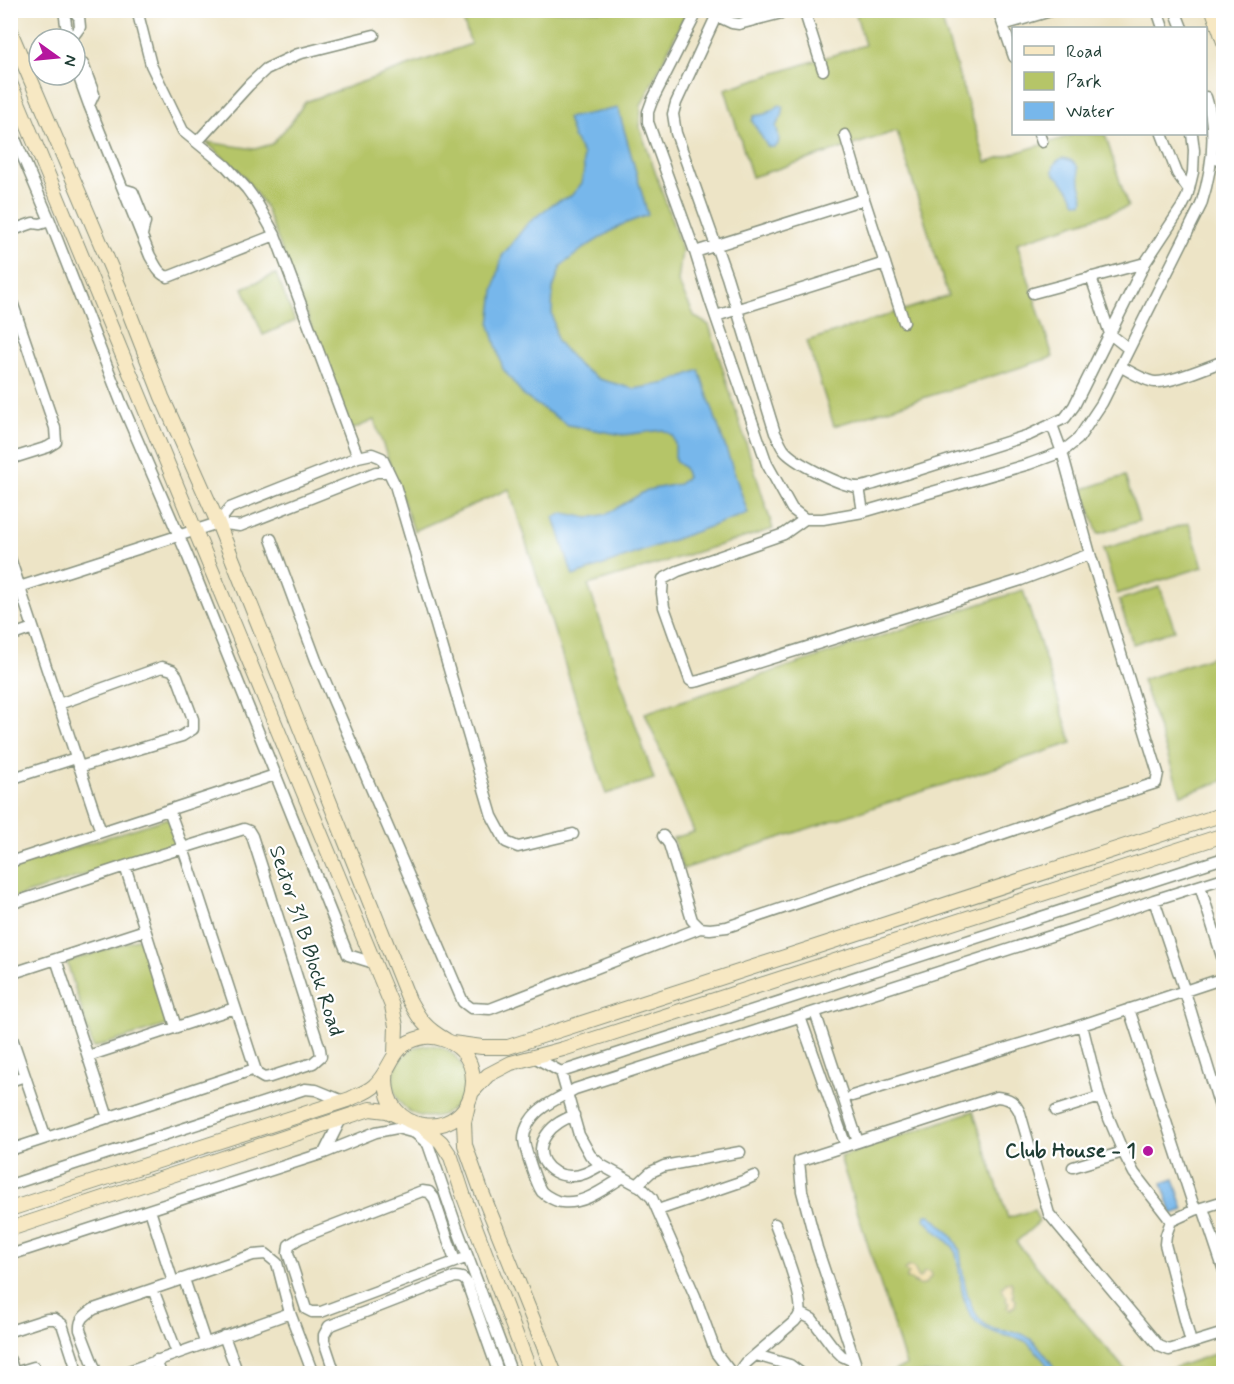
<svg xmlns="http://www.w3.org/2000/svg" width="1234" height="1384" font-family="Mynerve,sans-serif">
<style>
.green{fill:#b5c568;stroke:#6a814e;stroke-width:1.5}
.sand{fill:#eeda9e;stroke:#868c69;stroke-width:1.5}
.water{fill:#77b7eb;stroke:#4b7a90;stroke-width:1.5}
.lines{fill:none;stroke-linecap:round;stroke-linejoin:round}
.street-casing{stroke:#86907d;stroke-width:13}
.secondary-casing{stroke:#86907d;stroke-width:16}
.street{stroke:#fff;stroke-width:10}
.secondary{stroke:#f7e8c3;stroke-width:14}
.poi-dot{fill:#b5179e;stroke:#fff;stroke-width:2}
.labels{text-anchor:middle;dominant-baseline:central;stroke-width:4.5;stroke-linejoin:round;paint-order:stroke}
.street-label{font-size:21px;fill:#1f3d34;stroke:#fff}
.poi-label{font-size:21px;font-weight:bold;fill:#1f3d34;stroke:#fff;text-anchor:end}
</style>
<rect width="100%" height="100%" fill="#fff"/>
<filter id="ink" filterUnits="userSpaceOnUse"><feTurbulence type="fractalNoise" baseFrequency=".0167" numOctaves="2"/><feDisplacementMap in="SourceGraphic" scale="12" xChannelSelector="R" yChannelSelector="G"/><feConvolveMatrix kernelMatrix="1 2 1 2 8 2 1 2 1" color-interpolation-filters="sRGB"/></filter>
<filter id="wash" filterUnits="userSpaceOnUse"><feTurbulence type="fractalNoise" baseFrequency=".008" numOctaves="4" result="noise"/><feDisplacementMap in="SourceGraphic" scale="24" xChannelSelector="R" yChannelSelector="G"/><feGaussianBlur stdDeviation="1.35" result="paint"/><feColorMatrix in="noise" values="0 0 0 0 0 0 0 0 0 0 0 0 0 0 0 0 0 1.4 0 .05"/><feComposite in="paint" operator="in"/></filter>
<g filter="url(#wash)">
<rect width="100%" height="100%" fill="#ede4c6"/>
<path class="green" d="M460,11H687L641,106L640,128L682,250L678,282L695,317L709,325L773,529L588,585L654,779L606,794L509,489L414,531L374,420L351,430L265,206L243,175L206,142L255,149L272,144L293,120L305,102L471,44Z
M855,11H939L986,162L1076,134H1105L1128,207L1017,243L1053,357L834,426L807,341L948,296L897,131L752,177L725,89L865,45Z
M276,274L295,321L263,335L243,288Z
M1125,476L1139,521L1098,534L1083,489Z
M1189,523L1203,567L1117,594L1103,549Z
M1160,587L1175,630L1133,644L1119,600Z
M1023,590L1072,743L683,869L673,838L694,832L645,713Z
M1223,653V781L1181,795L1142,680Z
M168,818L177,845L11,899L10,868Z
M140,938L167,1025L93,1048L67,962Z
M393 1081a36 36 0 1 1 72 0a36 36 0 1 1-72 0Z
M973,1111L1008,1218L1034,1210L1039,1222L1016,1242L1128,1373H890L906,1365L840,1157Z
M1223,1351V1373H1159Z"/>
<path class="sand" d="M910,1266L914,1268L919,1278L922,1277L923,1272L927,1271L930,1272L931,1277C927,1282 925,1287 918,1285L916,1282L914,1283L911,1280L907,1279V1276L909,1274L905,1270Z
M1006,1282H1011L1013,1287L1012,1291L1014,1293L1013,1297L1016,1300L1015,1306L1010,1309L1007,1307L1009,1303L1006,1301L1007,1297L1004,1294L1002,1288Z"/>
<path class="water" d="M780,105L783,107C784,116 780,119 776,126C779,135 783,152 767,146L752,121L754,116L766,114Z
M618,108L648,215L621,225L584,248L561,266L553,289L552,312L557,341L579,366L599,379L634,389L667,383L699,370L748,513L573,576L554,517L564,513L588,518L607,514L647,490L679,484L687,477L684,468L675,461V444L672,435L663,430L623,435L568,425L525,397L503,369L490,325L494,290L502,256L527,224L554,203L571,196L582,183L584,169L583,155L573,137L567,118Z
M1063,158C1080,161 1079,170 1080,184C1081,189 1083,194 1084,199L1082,203L1076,202C1069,188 1065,183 1053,173C1053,165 1055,161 1063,158Z
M1174,1179L1184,1210L1172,1214L1162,1183Z
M926,1215H930C942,1226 954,1235 960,1251C963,1276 966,1315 991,1328C999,1332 1010,1330 1019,1333C1034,1337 1050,1359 1057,1373H1052C1046,1362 1035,1348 1025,1341C1020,1338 1013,1337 1007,1336C991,1333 977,1327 969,1312C958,1292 962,1268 954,1248L925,1220Z"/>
</g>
<g filter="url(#ink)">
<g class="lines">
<defs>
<path id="street" d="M64,10L68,39
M137,10L151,65L183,131L226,166L247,189L257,203L275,235L358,457
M698,10L652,101L648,112V122L695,252L710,300L767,464L792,509L805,519H823L863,512L1029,464L1062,452L1078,439L1102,403L1201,205C1212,170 1218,132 1206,97
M719,10L676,103L673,114L676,133L727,277L775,433C778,438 780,445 784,450C793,462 844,488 860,487C864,487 869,485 874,484L1029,435L1065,418L1074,406L1145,263L1182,207L1187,197L1193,172L1194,150L1192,134
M804,10L823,70
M998,10L1014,57
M1157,10L1163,28
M1175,10L1182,28
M717,16L732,23L739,24L793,10
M1003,25L1054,10
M71,39L80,27L79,17L73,10
M75,62L83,64L94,94L89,105
M75,66L89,105L150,256C155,264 158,274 168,277L275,235
M10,127L50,221L121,402L188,557L348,955L374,963
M1039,134L1042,142
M1162,134L1177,173L1189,190
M845,135L864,199L904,322
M197,142L249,85L266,69L298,54L374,35
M1212,157L1224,161
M123,189L133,192L145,222L142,235
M10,231L33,223L40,224L50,221
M695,252L864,199
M1091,277L1110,334L1129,349
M1033,293L1145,263
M10,296L55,428L56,442L48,447L10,459
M716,316L885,263
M1120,366C1129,371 1145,381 1155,382C1171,383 1207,367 1224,361
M859,487L863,512
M805,519L784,534L678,571L663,579L662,593L664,607L690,680L693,682L699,681L1021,580L1090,554
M218,523L230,508L358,457L372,454L382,458L395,485L492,816L506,842L518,847L573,834
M271,539L316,660L463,1002L471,1008L490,1009L700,928
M10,558L101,832
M10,590L218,523L240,526L376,472H388
M10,636L33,628
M59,704L162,667L172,670L177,676L193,719V729L182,736L79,767
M10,779L76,758
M663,836L669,844L692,920L700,928L710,929L727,927L1096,802L1156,783L1158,773L1090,554L1062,452L1052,425
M10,862L275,775
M125,866L176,1027
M1200,886L1224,963
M1154,900L1185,992L1224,1120
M10,904L125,866L244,829L249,831L252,836L320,1049L321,1056L313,1063L270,1077L264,1078L257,1074L183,848L169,810
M56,959L108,1118
M10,974L145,930
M1129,1009L1195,1210
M815,1012L858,1142
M800,1017L846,1146
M1082,1025L1100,1097L1123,1152L1134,1173L1171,1221
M10,1032L46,1138
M88,1056L235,1008
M534,1057L561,1072L1224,858
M561,1072L579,1135L590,1155L601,1165L641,1187L652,1198L695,1296L716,1353L732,1374
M10,1081L25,1076
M852,1096L1082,1025L1224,978
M1056,1111L1100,1097
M574,1115C563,1120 554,1124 547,1134C532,1154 547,1175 570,1176C581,1177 592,1170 601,1165
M10,1150L255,1069
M324,1153L341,1119
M1073,1167L1123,1152
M622,1178C605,1188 584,1205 562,1202C557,1202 546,1196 542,1192C537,1186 524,1147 524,1139C524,1132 526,1127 530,1121C539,1106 560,1098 575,1089L1085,925L1154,900L1224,878
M10,1185L305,1089L316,1090L343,1101
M637,1185L651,1172L664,1166L740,1152
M1203,1208L1224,1271
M150,1210L173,1282
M658,1210L743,1181L754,1176
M10,1255L324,1153L376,1132L397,1128L415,1133L428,1144L457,1228L512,1374
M455,1261L434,1198L429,1192L422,1191L300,1238L289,1245L288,1253L306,1309L312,1312H321L468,1257
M184,1279L205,1342
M153,1289L177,1353
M800,1313L812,1319L833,1347L842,1356L855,1362
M10,1331L47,1319H55L62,1324L75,1364L74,1371L71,1374
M224,1336L238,1374
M1191,1343L1165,1244L1166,1235L1171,1221L1195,1210L1224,1201
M756,1355L790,1365L802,1374
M10,1360L14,1373L34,1367L36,1374
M156,1360L161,1374
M97,1374L80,1330C79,1319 85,1315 94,1309L253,1255L266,1254L277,1263L290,1313L313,1374
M120,1374L290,1313
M335,1374L324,1341V1335L329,1326L455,1277C461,1277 464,1278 467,1283L498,1371
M738,1374L746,1363L795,1321C797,1319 799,1316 800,1313C804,1298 781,1241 775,1224
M850,1374L852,1371L855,1362L817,1248L802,1191L799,1161L997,1097C1010,1098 1015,1102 1020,1113L1049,1214L1159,1346L1169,1350L1224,1333"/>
<path id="secondary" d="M1213,10L1224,42
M10,31L120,289L162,397L218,523L409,1000C420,1020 425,1028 446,1040
M10,83L392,1006L396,1026L395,1053
M452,1043L482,1047H508L1224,814
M472,1092L488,1075L511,1063L563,1049L1224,835
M468,1105L464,1122L465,1145L481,1190L555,1374
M421,1125L441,1142L451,1157L464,1197L531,1374
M10,1209L350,1099C357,1095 368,1092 374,1086C393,1069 390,1045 420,1038C434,1034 453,1041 462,1051C469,1059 473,1070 473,1081C471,1145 376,1139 387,1069
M10,1229L370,1109L387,1111L400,1117"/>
</defs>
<use href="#street" class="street-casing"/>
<use href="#secondary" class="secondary-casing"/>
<use href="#street" class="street"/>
<use href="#secondary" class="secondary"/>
</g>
</g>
<circle class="poi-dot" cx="1148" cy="1151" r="6"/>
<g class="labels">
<g class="street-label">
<text transform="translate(306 941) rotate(72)">Sector 31 B Block Road</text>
</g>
<g class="poi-label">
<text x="1136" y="1151">Club House - 1</text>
</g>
</g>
<rect width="1234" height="1384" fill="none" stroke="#fff" stroke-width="36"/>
<rect x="1012" y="27" width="195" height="108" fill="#ffffff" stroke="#a5b1ae" stroke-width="1.5"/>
<rect x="1024" y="46" width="30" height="9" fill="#f7e8c3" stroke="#a5b1ae" stroke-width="1.5"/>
<text x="1066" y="57" font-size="18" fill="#1f3d34">Road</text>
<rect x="1024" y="72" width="30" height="18" fill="#b5c568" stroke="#a5b1ae" stroke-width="1.5"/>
<text x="1066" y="87" font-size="18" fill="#1f3d34">Park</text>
<rect x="1024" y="102" width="30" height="18" fill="#77b7eb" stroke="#a5b1ae" stroke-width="1.5"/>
<text x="1066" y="117" font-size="18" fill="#1f3d34">Water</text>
<g transform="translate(57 57) rotate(105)"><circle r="28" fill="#ffffff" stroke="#a5b1ae" stroke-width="1.5"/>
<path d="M0-4.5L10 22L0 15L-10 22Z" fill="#b5179e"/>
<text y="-9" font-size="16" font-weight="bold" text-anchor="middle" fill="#1f3d34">N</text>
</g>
</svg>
